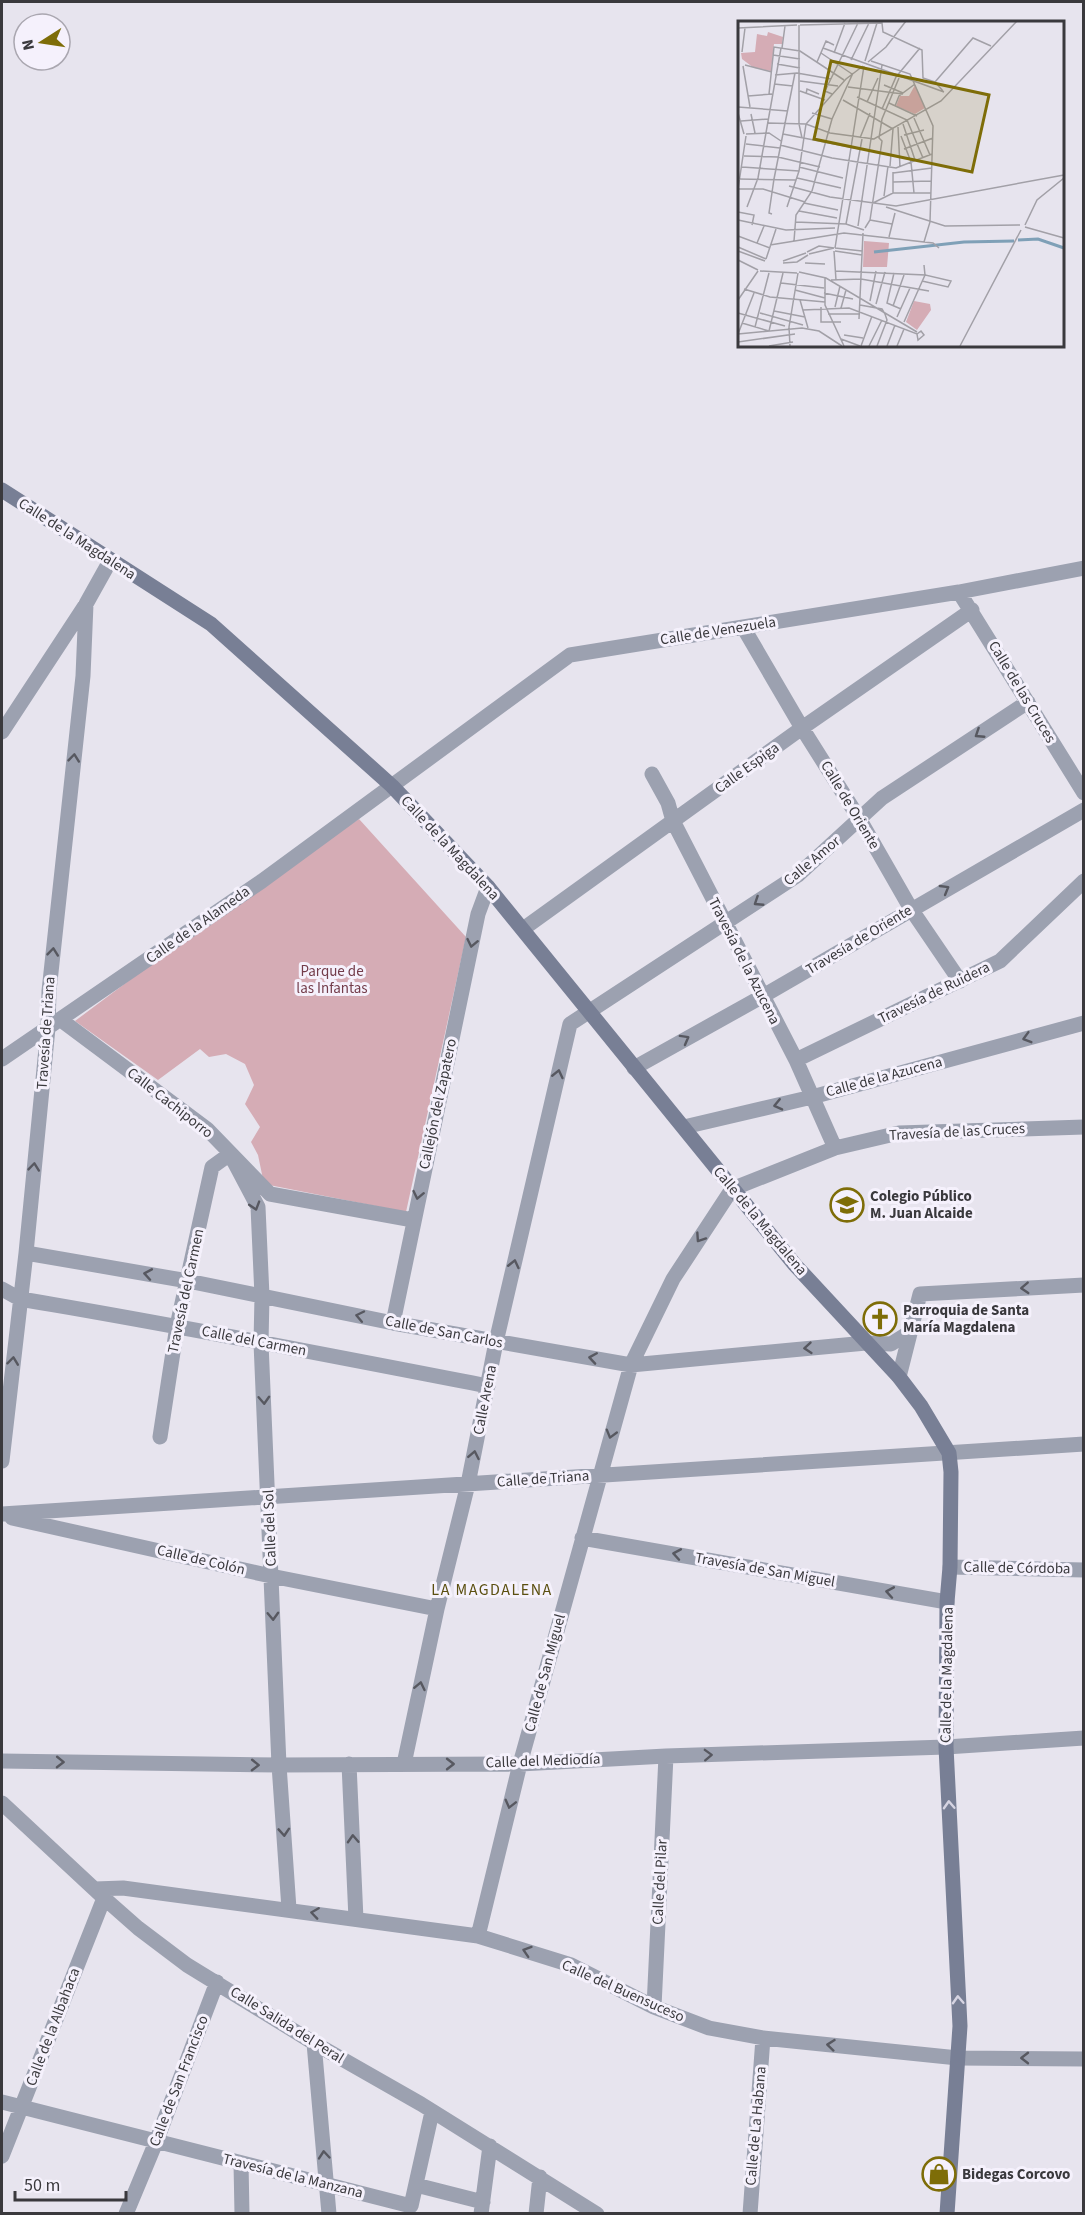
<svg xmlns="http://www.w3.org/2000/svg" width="1085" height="2215" font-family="'Source Sans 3',sans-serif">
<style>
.green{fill:#d5acb5}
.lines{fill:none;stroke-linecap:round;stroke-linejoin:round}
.street{stroke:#9ca1b0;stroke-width:15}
.secondary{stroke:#787f95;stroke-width:15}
.oneway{stroke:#575860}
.oneway2{stroke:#d6d4e2}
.labels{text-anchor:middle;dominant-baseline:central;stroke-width:6;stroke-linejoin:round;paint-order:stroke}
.street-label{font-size:15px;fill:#3a393d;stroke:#f5f1fc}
.park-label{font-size:15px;fill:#733c4a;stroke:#f5f1fc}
.poi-label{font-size:15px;font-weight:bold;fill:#3a393d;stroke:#f5f1fc;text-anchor:start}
.neighbourhood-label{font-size:16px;letter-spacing:1.5px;fill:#5b4f10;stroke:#f5f1fc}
.inset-river{fill:none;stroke:#7fa0b7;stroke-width:3}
.inset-road{fill:none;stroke:#a2a0a7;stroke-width:1.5}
.view{fill:#7e6d08;fill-opacity:0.15;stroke:#7e6d08;stroke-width:3}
.inset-edge{fill:none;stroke:#3a393d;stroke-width:3}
</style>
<rect width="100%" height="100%" fill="#e7e4ee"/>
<path class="green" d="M359,819L466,937L406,1212L264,1184L258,1155L251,1142L260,1127L245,1104L254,1085L245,1064L226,1054L209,1057L200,1049L158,1080L75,1021L262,881Z"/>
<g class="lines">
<path class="street" d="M959,592L1084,793
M743,627L802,728L860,820L911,909L960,981
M2,732L86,604L110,561
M652,774L668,803L673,821L796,1060L835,1148
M523,929L802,728L972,610
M61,1020L207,1129L270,1194L413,1220
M2,1059L262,881L570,655L959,592L1084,568
M796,1060L1000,961L1084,881
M634,1068L763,996L1084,810
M684,1127L812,1097L1084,1023
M26,1253L188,1281L393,1323L631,1365L866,1343L891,1344L910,1332
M2,1289L20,1299C177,1325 332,1356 488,1386
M393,1323L478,914L488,887
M899,1377L920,1294L1084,1285
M160,1437L177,1326L212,1167L230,1154L258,1207L262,1296L261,1343L279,1765L289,1909
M2,1461L26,1253L48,1028L49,991L83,676L86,604
M2,1514L1084,1444
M12,1518L271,1576L437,1609
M582,1538L947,1602
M950,1567L1084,1570
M2,1761L279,1765L520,1764L666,1756L946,1747L1084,1738
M349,1764L356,1919
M404,1764L437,1609L468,1484L496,1342L570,1024L798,875L882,798L1028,702
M2,1803L104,1898L138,1928L187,1965L314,2043L421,2104L597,2214
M95,1889L123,1888L478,1936L571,1965L654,2007L709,2028L763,2038L958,2058L1084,2059
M478,1936L520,1764L631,1365L673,1279L732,1189L835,1148L899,1133L1084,1127
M654,2007L666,1756
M314,2043L329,2214
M2,2102L411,2206L432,2112
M2,2156L104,1898
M241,2163L242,2214
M416,2185L483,2202
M126,2214L156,2142L217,1982
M481,2214L490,2146
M536,2214L540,2177
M750,2214L763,2038"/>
<path class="secondary" d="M2,490L211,624L392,786L488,887L795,1265L899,1377L921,1406L949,1453L951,1472L950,1567L947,1602L946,1747L960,2026L947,2214"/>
</g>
<defs><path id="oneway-chevron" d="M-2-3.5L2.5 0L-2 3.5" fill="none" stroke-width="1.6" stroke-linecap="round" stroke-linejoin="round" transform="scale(1.5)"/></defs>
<g class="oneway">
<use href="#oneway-chevron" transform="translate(979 734) rotate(147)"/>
<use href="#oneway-chevron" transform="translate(74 758) rotate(-84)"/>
<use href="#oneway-chevron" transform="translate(945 889) rotate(-30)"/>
<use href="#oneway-chevron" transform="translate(758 902) rotate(147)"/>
<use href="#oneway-chevron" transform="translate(472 943) rotate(102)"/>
<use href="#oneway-chevron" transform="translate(53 952) rotate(-84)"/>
<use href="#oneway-chevron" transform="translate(1027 1038) rotate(164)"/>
<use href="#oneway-chevron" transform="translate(685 1039) rotate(-29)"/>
<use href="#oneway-chevron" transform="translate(558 1074) rotate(-77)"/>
<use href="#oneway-chevron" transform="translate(778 1105) rotate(167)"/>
<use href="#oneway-chevron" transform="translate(34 1167) rotate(-84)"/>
<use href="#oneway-chevron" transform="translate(418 1195) rotate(102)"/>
<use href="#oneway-chevron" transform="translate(255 1206) rotate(73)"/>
<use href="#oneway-chevron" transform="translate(700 1238) rotate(124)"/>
<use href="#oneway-chevron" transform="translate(514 1264) rotate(-77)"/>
<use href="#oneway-chevron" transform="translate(148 1274) rotate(-170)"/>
<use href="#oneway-chevron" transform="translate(1025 1288) rotate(177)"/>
<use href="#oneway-chevron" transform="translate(360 1316) rotate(-168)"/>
<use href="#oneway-chevron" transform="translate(808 1348) rotate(175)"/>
<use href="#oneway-chevron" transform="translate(593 1358) rotate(-171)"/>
<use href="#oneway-chevron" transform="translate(13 1361) rotate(-83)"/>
<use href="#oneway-chevron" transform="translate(264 1400) rotate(87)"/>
<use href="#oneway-chevron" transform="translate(611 1434) rotate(106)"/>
<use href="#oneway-chevron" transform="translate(474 1455) rotate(-79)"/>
<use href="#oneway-chevron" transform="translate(677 1554) rotate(-170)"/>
<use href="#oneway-chevron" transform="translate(890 1592) rotate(-170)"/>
<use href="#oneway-chevron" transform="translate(273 1616) rotate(88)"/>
<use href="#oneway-chevron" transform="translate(420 1686) rotate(-78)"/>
<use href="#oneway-chevron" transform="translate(708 1755) rotate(-2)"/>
<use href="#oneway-chevron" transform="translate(60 1762) rotate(1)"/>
<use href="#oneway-chevron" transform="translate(450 1764)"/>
<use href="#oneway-chevron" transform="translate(255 1765) rotate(1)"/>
<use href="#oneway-chevron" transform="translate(510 1804) rotate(104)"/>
<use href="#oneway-chevron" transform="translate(284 1832) rotate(86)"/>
<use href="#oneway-chevron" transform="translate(353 1839) rotate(-93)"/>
<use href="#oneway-chevron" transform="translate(315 1913) rotate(-172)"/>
<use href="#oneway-chevron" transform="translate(527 1951) rotate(-162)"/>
<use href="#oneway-chevron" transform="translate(831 2045) rotate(-174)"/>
<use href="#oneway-chevron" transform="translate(1025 2058) rotate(-180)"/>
<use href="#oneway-chevron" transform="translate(324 2155) rotate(-95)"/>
</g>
<g class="oneway2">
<use href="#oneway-chevron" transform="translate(949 1805) rotate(-93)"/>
<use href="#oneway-chevron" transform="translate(958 2000) rotate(-93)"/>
</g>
<defs>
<symbol id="school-ring" viewBox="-11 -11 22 22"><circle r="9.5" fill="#f5f1fc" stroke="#7e6d08" stroke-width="1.5"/><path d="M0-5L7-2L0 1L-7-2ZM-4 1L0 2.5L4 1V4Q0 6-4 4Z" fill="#7e6d08"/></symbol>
<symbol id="church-ring" viewBox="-11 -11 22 22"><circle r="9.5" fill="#f5f1fc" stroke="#7e6d08" stroke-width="1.5"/><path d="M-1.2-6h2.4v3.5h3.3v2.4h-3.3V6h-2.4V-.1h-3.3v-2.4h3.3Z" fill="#7e6d08"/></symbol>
<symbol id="shop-ring" viewBox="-11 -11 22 22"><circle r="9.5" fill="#f5f1fc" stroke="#7e6d08" stroke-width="1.5"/><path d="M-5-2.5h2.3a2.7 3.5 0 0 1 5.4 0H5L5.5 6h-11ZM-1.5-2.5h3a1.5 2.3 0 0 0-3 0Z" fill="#7e6d08"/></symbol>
</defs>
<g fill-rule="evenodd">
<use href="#school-ring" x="828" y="1186" width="38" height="38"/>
<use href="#church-ring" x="861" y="1300" width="38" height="38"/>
<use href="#shop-ring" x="920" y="2155" width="38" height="38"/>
</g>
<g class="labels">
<g class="street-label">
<text transform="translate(77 539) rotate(33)">Calle de la Magdalena</text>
<text transform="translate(718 631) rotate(-9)">Calle de Venezuela</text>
<text transform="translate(1022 692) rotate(59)">Calle de las Cruces</text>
<text transform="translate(747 768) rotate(-36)">Calle Espiga</text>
<text transform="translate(850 805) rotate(59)">Calle de Oriente</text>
<text transform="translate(450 848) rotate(47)">Calle de la Magdalena</text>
<text transform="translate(812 861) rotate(-40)">Calle Amor</text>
<text transform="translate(198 925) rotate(-35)">Calle de la Alameda</text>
<text transform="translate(859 940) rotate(-31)">Travesía de Oriente</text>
<text transform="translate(744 961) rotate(63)">Travesía de la Azucena</text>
<text transform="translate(934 993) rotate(-26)">Travesía de Ruidera</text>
<text transform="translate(46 1033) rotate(-86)">Travesía de Triana</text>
<text transform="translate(884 1077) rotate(-15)">Calle de la Azucena</text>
<text transform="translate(170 1103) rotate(38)">Calle Cachiporro</text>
<text transform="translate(438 1104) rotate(-78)">Callejón del Zapatero</text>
<text transform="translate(957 1132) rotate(-3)">Travesía de las Cruces</text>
<text transform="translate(760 1221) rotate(50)">Calle de la Magdalena</text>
<text transform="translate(186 1291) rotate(-78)">Travesía del Carmen</text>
<text transform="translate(444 1332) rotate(11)">Calle de San Carlos</text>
<text transform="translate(254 1341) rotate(11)">Calle del Carmen</text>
<text transform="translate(485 1400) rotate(-79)">Calle Arena</text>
<text transform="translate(543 1479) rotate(-4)">Calle de Triana</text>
<text transform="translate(270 1528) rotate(-92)">Calle del Sol</text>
<text transform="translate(201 1560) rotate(13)">Calle de Colón</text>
<text transform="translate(1017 1568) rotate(1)">Calle de Córdoba</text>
<text transform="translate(765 1570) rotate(10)">Travesía de San Miguel</text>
<text transform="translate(545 1673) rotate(-75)">Calle de San Miguel</text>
<text transform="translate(947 1675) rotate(-89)">Calle de la Magdalena</text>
<text transform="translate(543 1761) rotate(-2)">Calle del Mediodía</text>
<text transform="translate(660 1882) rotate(-87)">Calle del Pilar</text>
<text transform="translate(623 1991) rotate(24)">Calle del Buensuceso</text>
<text transform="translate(287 2025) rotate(32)">Calle Salida del Peral</text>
<text transform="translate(53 2027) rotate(-69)">Calle de la Albahaca</text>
<text transform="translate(179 2081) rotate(-69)">Calle de San Francisco</text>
<text transform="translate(756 2126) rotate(-85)">Calle de La Habana</text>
<text transform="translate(293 2176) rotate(14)">Travesía de la Manzana</text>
</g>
<g class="park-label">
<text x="332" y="971">Parque de<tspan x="332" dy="17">las Infantas</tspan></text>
</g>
<g class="poi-label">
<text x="870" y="1196">Colegio Público<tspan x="870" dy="17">M. Juan Alcaide</tspan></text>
<text x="903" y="1310">Parroquia de Santa<tspan x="903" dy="17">María Magdalena</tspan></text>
<text x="962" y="2174">Bidegas Corcovo</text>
</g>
<g class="neighbourhood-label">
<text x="492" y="1590">LA MAGDALENA</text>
</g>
</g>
<g transform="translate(738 21)">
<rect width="326" height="326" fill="#e7e4ee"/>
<path d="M30,11L45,16L44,23H36L33,50L16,47L4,38L3,32L17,31L19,13L29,15ZM177,64L187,87L177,93L158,85L162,75H171ZM126,220L151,222L149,246H125ZM176,280L192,283L193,289L179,309L168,301Z" fill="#d5acb5"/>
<path class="inset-river" d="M280,219L300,218L326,227M136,231L226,221L276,220"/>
<path class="inset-road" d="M61,4V103L64,117M62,4L144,2L145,11L184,29L185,57L197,61M0,7L59,4M44,27L47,5M85,27L206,71M4,31L7,7M83,32L114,53M96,32L107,2M35,34L62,38M113,39L131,2M127,40L139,2M133,40L172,53L195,105L192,201L186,221M79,41L88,20L96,24M130,41L148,26L168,0M39,43L62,47M7,44L34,51M5,45L12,86M37,54L59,52L93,58M62,60L100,65M36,63L55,65M146,64L165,72M110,66L165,73M62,70L87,79M205,70L197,61L235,17L253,25M31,73L36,26L62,30L106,59M68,73L69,68L81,73M94,73L87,70L120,2M10,75L34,73M119,76L169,99L185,137M105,79L155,108L152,145M129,81L140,57M151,82L179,95M157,85L161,75L177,63M0,86L50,90M144,88L158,56L182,27M0,92L6,113M74,92L94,98M13,93L17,112M176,97L192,134M3,100L30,98M29,102L68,103L92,112L136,118L203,80L279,0M165,103L177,139M160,106L162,146M8,113L31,112L43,120M45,113L122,128M166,114L186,109M163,115L173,141L176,172M122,117L132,92M8,123L42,127M42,124L94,137L158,147L194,133M166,128L195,117M6,135L40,136L82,146M4,146L61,150M61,146L105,157M155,152L194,147M59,157L103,167M0,158L58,159M155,161L193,160M51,165L92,176L158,185L326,154M0,168H25L67,181M0,168L8,115M155,172V151M146,175L150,145M66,182L100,189M135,182L155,172H193M9,186L20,157L43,27M49,186L61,150L68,103L108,58L125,45M148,186L207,205L282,204M61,190L99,197M0,191L16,194L14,204M34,193L31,192L36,158L57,52M0,199L48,209L97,207M132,199L154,203M57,201L108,203L126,209M108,203L124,118M287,204L299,179L326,157M120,205L144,44M287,206L326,217M127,207L132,199L144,120L141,117L144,98L161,57M0,215L32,227M151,216L157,192M56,220L58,194L74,170L94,98L115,52M19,222L26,205M32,224L106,212L195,222L201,227M0,226L28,238M97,227L126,45M97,227L124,230M0,230L27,240M96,230L98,259M97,230L124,234M69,231L81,225L96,227M71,233L96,227M28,238L38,208M0,239L20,249M45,240L68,232M45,242L59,241L70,234M67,242L87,243M22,250L59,252M97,250L187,254L166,301M61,251L88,257L179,311M156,252L149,282L163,288M87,256V284L106,325M93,259L123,258L191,270M184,260L210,266L213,260L187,254L186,244M43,262L86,267M6,268L32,276L87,281M57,269L87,277M86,272L115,278M0,279L20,250M62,279L70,307M132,280L138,250M138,283L147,251M122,284L144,288L147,293L149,299L139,325M155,285L166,254M83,286V301H103M97,286L102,265M103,287L108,269M65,289L111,287L179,313L183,310L186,314L180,319L179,313M36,290L67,296M0,292L47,305M22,292L65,304M90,293H122M159,296L172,267M121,298L125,212M4,302L31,310L45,252M17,306L31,252M0,313L64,307L81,310L104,325M0,313L16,272M106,314L125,317M103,318L122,325M0,321L57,313M31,325L55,321M52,325L51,306L60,252M123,325L134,295M131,325L144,299M149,325L157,304M159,325L166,308M222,325L283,209"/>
<path class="view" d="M93,40L251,74L234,151L76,118Z"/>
<rect width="326" height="326" class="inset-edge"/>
</g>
<rect width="1085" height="2215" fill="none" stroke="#3a393d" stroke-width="6"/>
<g transform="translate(42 42) rotate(258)"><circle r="28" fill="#f5f1fc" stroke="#aaa7b0" stroke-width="1.5"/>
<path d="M0-4.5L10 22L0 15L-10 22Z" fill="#7e6d08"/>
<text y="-9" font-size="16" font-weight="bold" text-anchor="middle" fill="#3a393d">N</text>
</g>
<path d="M15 2191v9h111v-9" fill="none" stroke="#3a393d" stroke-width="3"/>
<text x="24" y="2191" font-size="18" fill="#3a393d" stroke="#f5f1fc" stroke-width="4.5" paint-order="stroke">50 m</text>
</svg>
